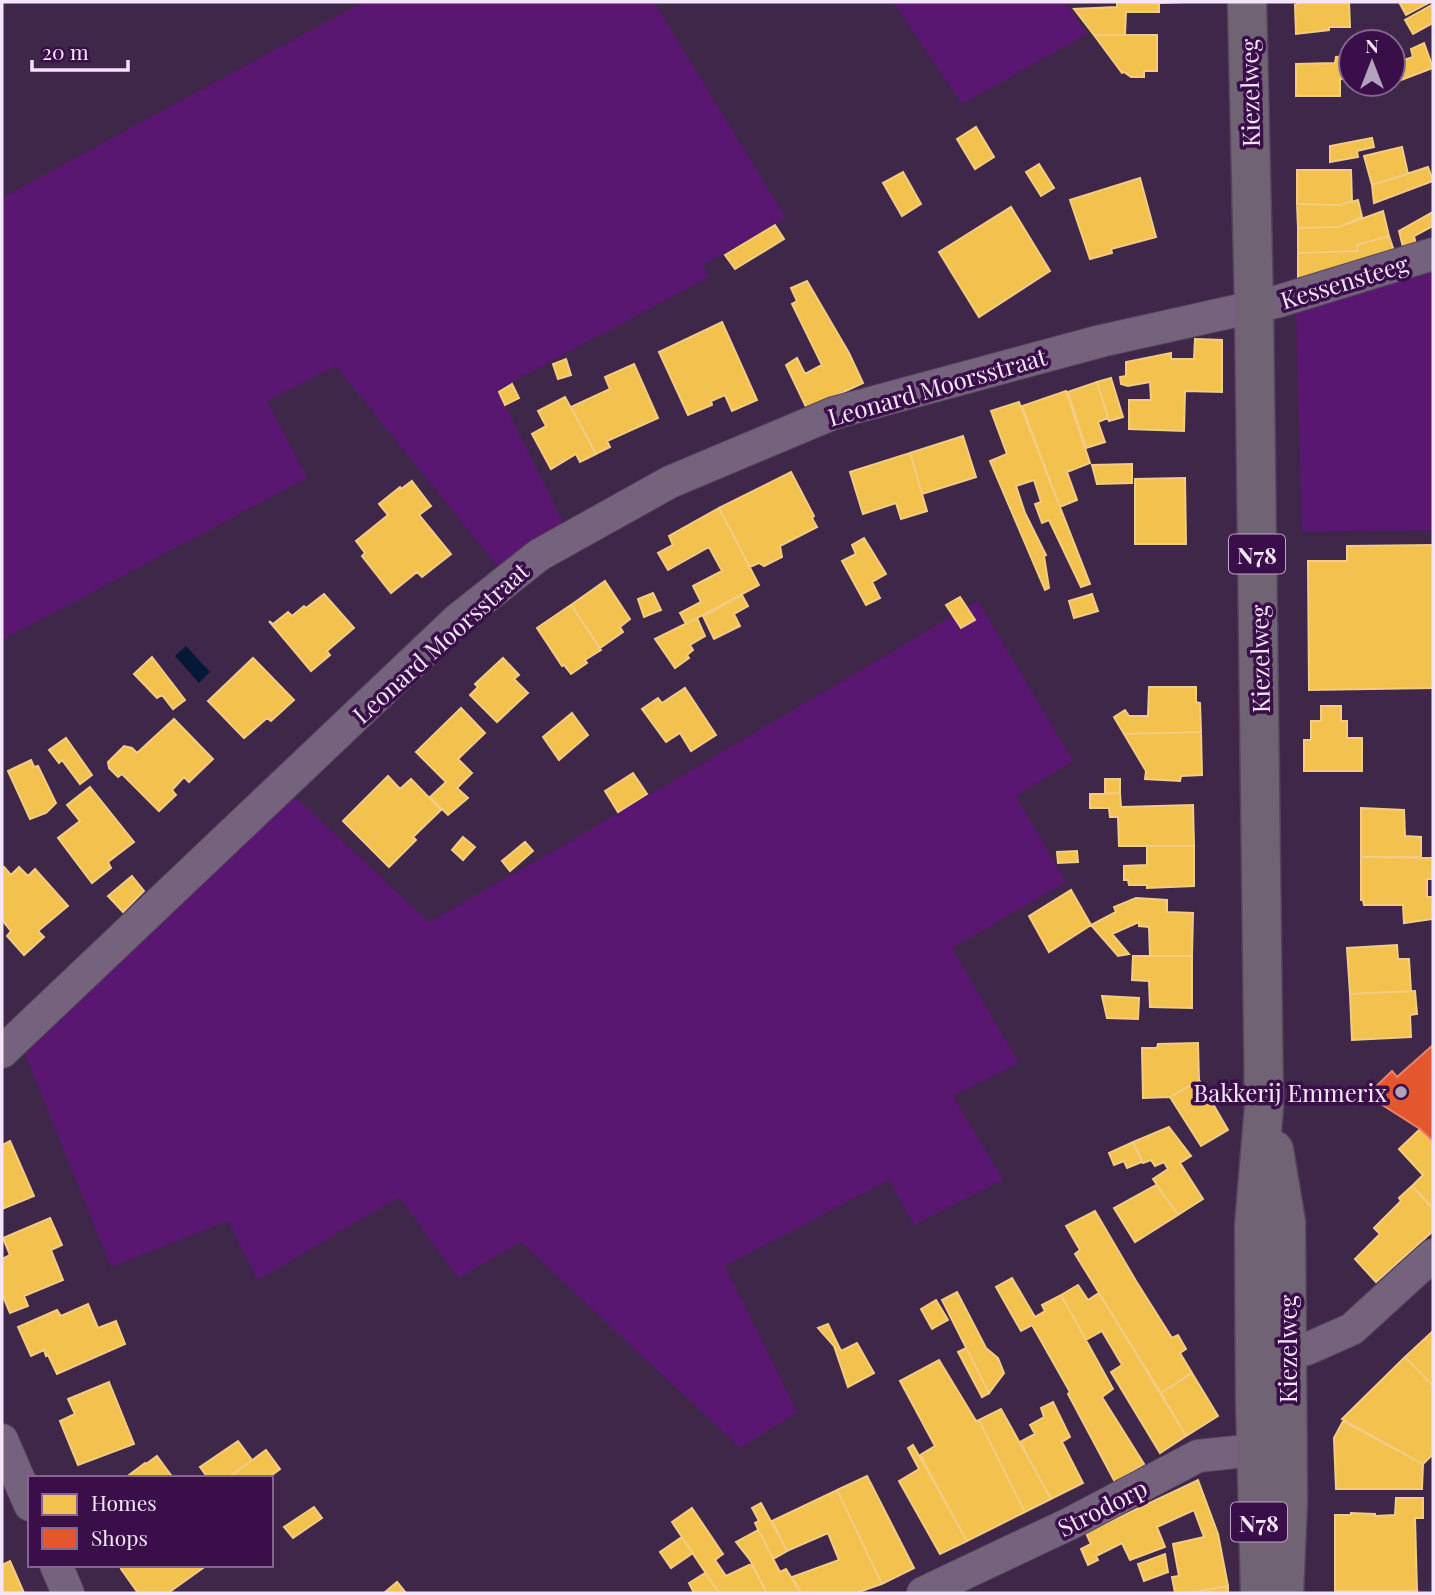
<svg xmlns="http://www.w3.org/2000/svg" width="1435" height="1595" font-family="'Playfair Display',serif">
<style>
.green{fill:#5a1771}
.water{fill:#061838}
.homes{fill:#f2c14e;stroke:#f3cc82;stroke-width:2}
.shops{fill:#e4572e;stroke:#e9826c;stroke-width:2}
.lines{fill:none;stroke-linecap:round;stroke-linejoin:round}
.street-casing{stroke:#56445d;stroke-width:34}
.primary-casing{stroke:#56445d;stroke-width:41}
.street{stroke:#75637d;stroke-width:32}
.primary{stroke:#706474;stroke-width:38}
.poi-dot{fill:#b4a2bc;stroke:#3a0f49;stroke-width:2.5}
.labels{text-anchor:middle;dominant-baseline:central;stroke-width:7;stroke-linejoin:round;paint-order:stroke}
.shield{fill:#3a0f49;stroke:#bca5c6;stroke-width:2}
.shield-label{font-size:23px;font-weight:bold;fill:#f4e5fb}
.street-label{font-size:24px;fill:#f4e5fb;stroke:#3a0f49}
.poi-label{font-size:24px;fill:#f4e5fb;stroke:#3a0f49;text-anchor:end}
</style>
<rect width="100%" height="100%" fill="#3e2748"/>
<path class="green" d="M363,2H654L786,218L703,265L709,277L497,390L564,524L497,566L336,366L267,401L307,478L2,640V198Z
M893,2H1065L1087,34L962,104Z
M1433,264V530L1302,532L1296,308Z
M978,601L1073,761L1016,796L1066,882L952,948L1019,1063L953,1096L1003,1180L914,1225L889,1180L725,1266L797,1412L740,1448L521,1242L458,1278L399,1197L258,1280L228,1221L111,1267L25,1054L295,797L429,922L578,837Z"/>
<path class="water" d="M186,646L210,672L199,683L175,656Z"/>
<path class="homes" d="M1117,2H1185L1159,3V12H1126L1125,35H1094L1074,9L1117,7Z
M1302,2H1349L1350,27H1329V30L1296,34L1295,5Z
M1399,2H1430L1406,15Z
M1432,5L1433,23L1413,34L1405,20Z
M1094,35H1157V71H1144V77H1131L1124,72L1122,73Z
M1424,43L1433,68L1393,83V57L1398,55L1401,61L1413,57L1411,49Z
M1351,56V79H1340V96H1296V64L1335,63L1336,57Z
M976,127L994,157L975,169L957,139Z
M1372,138L1374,147L1357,151L1358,157L1330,162V146Z
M1402,147L1408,174L1372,185L1364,156Z
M1039,164L1054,188L1041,196L1026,172Z
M1428,167L1433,181L1374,203L1372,185Z
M1297,170H1351L1352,201L1340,205L1297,204Z
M903,172L921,204L902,216L883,183Z
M1140,178L1156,237L1111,249L1112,253L1090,259L1070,200Z
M1358,200L1362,217L1339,227L1298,228L1297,204L1340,205Z
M1011,207L1050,271L979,317L939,252Z
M1383,211L1389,236L1357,245L1358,251L1298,253V228L1339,227Z
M1433,212V223L1431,227L1414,236L1416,245L1403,247L1399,231Z
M775,225L784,239L735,269L725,255Z
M1389,236L1395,254L1298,281V253L1358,251L1357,245Z
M807,281L849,353L863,383L807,409L786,365L797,358L805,374L822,365L792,304L797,301L791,288Z
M722,322L757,400L732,411L725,395L711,401L712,405L688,415L659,352Z
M1195,339L1222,340V392L1185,391L1184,431L1129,429V400H1151L1150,382L1128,386L1121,384L1120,377L1126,376V362L1171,353V359H1194Z
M566,359L571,375L558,379L553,364Z
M634,364L658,418L607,441L610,447L596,454L571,407L610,389L605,377Z
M1111,378L1123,417L1109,421L1097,382Z
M1097,382L1108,418L1098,422L1105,442L1086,448L1068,392Z
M512,384L519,398L505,405L499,392Z
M1066,391L1090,463L1067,472L1077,500L1060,507L1022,406Z
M565,397L596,454L580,462L576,454L551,469L532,434L546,426L538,411Z
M1019,402L1090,584L1081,587L1049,520L1042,523L1035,504L1041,502L1034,480L1016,486L1025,513L1046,555L1044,556L1049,588L1045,590L990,461L1007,454L991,411Z
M963,436L976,477L922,494L910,453Z
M910,453L927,511L901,519L896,503L863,514L850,472Z
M1132,464V483L1097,484L1092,465Z
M791,472L814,516L812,518L817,527L780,546L782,557L764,566L759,563L750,567L719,508Z
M1185,478L1186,544H1135V479Z
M412,481L431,506L419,515L451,554L422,577L417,572L391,593L362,556L365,553L356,541L388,515L379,504L400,487L401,489Z
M719,508L759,585L686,624L680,613L701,602L693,586L722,571L709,547L668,570L658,553L673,545L669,536Z
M864,538L886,574L872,582L880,598L866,605L842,561L856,554L852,545Z
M1433,545V688L1309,690L1308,561H1347V546Z
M605,581L630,619L620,627L623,632L600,648L571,605Z
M653,593L661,610L644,617L638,599Z
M324,594L354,628L327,651L330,655L311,671L269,621L273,624L288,612L292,616L304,606L306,608Z
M1092,594L1098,611L1074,618L1069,601Z
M742,595L748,606L734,614L740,626L714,639L703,616Z
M960,597L975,620L961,628L946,605Z
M571,605L601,650L585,660L587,663L571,674L564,665L562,666L537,628Z
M697,618L705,636L690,645L693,650L687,655L689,658L675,668L655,639Z
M152,657L185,700L173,709L162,695L157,698L134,674Z
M253,658L294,700L271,721L267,718L244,738L208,701Z
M503,658L519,675L514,679L528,693L497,722L470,695L478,687L475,684Z
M1149,687H1196V702L1200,703L1201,732L1124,734L1114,717L1125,710L1129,716H1148Z
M685,688L716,735L691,751L680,733L666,742L642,709L658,698L662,703Z
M1321,706H1341V721H1347V738H1362V771H1304V740H1311V721H1321Z
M461,708L485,733L458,759L472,773L457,788L468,798L448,815L430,797L446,782L416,752Z
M572,713L588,735L559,760L543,737Z
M174,719L213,759L189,782L184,777L172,790L176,795L159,811L122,774L118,777L109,768L108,762L124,746L132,748L137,753Z
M1201,732L1202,775L1181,776L1180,781L1145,779L1146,771L1124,734Z
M66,738L92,775L80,784L62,760L59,763L49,750Z
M31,760L34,767L38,766L56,803L46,813L30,819L8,771Z
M633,773L647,794L618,812L605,791Z
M388,776L400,789L411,779L441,810L413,837L416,840L389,867L343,821Z
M1105,779H1120V793L1105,794Z
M90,787L134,842L108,862L111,868L92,883L58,838L80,821L67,805Z
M1120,793L1121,807L1193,805L1194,846H1119L1118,817H1110L1109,808H1090V794Z
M1361,808L1404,810L1405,836L1421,837V857H1361Z
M463,837L475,847L463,860L452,850Z
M525,842L533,851L510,871L502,861Z
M1147,846H1194V886L1147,888V885H1129L1128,880H1124V866L1147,865Z
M1077,851L1078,862L1058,863L1057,852Z
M1361,857L1432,858V879H1427V897H1433V919L1404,923L1403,905H1364L1363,900H1361Z
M4,867L11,875L19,867L28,876L35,869L68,906L38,931L44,937L24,955L7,936L11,931L2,920V869Z
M132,876L144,891L123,912L108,896Z
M1071,890L1091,925L1049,952L1029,916Z
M1136,898L1167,900V912L1193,913L1192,956H1150L1149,927L1139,926V922L1112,934L1129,954L1118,956L1091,925L1116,912L1114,907Z
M1397,945L1398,959H1409L1411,991L1350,994L1347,948Z
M1133,956H1192V1008L1150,1007L1149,981L1132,980Z
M1415,991L1417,1014L1410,1015L1411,1037L1352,1040L1350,994Z
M1102,996L1139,998L1138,1019L1107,1018Z
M1198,1043L1199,1080L1170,1097L1143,1098L1142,1048H1157L1158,1044Z
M1199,1080L1228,1130L1201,1146L1170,1097Z
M1169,1127L1191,1156L1180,1163L1203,1199L1178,1215L1153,1179L1168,1169L1164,1162L1155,1166L1151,1160L1143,1163L1133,1142Z
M1420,1129L1433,1141V1208L1412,1186L1423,1175L1399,1149Z
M10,1141L34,1196L2,1209V1145Z
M1133,1142L1142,1162L1127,1168L1124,1161L1114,1165L1109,1153Z
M1156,1185L1178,1215L1135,1242L1114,1208Z
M1412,1186L1433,1209V1231L1376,1282L1355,1259L1380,1234L1374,1228L1401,1201L1399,1198Z
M1095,1211L1136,1281L1172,1338L1178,1335L1186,1349L1180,1353L1192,1373L1161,1393L1075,1254L1080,1250L1066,1226Z
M50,1218L62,1245L51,1250L63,1280L24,1296L28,1306L10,1313L2,1294V1259L10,1255L3,1238Z
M1012,1278L1035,1317L1045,1311L1042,1305L1061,1295L1113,1389L1102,1397L1144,1464L1115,1482L1068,1394L1070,1392L1032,1325L1021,1331L996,1287Z
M1078,1285L1088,1300L1099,1293L1186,1436L1160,1453L1111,1372L1122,1365L1102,1331L1086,1340L1061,1295Z
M957,1292L986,1348L998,1358L1004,1373L989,1393L942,1300Z
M936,1300L948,1320L932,1329L921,1309Z
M88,1304L98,1328L116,1321L125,1344L57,1374L48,1355L46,1356L44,1350L31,1356L18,1327L57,1310L61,1316Z
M828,1324L841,1351L857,1343L874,1373L848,1387L834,1346L818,1328Z
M1433,1331V1386L1405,1357Z
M966,1348L989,1393L982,1397L958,1352Z
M1405,1357L1433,1386V1454L1423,1464L1342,1419Z
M939,1360L976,1421L979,1420L1025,1512L967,1541L920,1455L935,1446L900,1381Z
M1192,1373L1218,1416L1186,1436L1161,1393Z
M109,1382L134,1444L78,1465L60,1421L75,1414L68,1399Z
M1053,1402L1070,1437L1062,1442L1083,1483L1051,1499L1020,1442L1035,1434L1030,1425L1044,1417L1041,1408Z
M1001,1409L1051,1499L1025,1512L979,1420Z
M1343,1421L1423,1464L1422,1489H1336L1334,1438Z
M238,1441L252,1460L228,1478H208L200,1467Z
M913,1445L967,1541L940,1554L899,1481L919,1469L908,1448Z
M266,1450L280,1469L268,1478H228Z
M157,1456L173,1478H125L145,1463L146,1464Z
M867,1476L914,1568L882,1584L837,1490Z
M1198,1480L1218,1534L1228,1586L1188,1593H1175L1172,1577L1179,1576L1173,1544L1204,1537L1194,1510L1157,1527L1165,1547L1130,1560L1122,1543L1096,1556L1098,1560L1088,1565L1081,1549L1091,1544L1086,1533Z
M837,1490L882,1584L856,1593H801L792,1577L839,1560L828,1533L787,1551L772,1521Z
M1396,1498H1423V1518H1415L1417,1591H1335V1515H1351V1513L1375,1514V1516L1395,1515Z
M761,1503L787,1551L773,1559L755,1523L759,1521L752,1508Z
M314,1507L322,1518L293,1538L284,1527Z
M692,1508L723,1554L715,1560L726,1576L751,1564L767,1593H719L672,1522Z
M758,1530L780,1572L786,1569L801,1593H767L750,1560L736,1542Z
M682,1537L693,1553L671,1568L660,1552Z
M1165,1554L1168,1572L1144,1581L1138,1564Z
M10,1561L24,1593H2V1565Z
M126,1565H201L203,1568L168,1593H138L121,1569Z
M705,1573L719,1593H694L689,1583Z
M397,1582L406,1593H384Z
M1228,1586V1593H1190Z
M1335,1591H1417L1416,1593H1335Z"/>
<path class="shops" d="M1433,1045V1141L1420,1129L1367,1095L1392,1071L1397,1077Z"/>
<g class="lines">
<defs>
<path id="street" d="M2,1052L457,620L539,555L670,482L834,413L1101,341L1276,302L1433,254
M1265,1352L1307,1349L1352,1329L1433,1255
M2,1440L30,1505
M56,1565L68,1593
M923,1593L1071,1523L1198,1456L1236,1452L1281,1451"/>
<path id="primary" d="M1247,2L1254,307L1264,1107L1254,1226L1255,1398L1260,1593
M1274,1150L1286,1222L1288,1501L1284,1593"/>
</defs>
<use href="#street" class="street-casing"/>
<use href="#primary" class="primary-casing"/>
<use href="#street" class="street"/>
<use href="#primary" class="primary"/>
</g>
<circle class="poi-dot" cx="1401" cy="1092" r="7"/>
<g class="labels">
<g class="shield">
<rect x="1229" y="534.5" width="56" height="39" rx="5"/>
<rect x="1231" y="1502.5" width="56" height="39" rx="5"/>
</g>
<g class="shield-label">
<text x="1257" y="554">N78</text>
<text x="1259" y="1522">N78</text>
</g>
<g class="street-label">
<text transform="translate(1249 93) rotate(-91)">Kiezelweg</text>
<text transform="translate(1344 281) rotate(-17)">Kessensteeg</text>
<text transform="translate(937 386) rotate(-16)">Leonard Moorsstraat</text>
<text transform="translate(440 642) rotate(-42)">Leonard Moorsstraat</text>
<text transform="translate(1259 659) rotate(-91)">Kiezelweg</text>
<text transform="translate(1287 1349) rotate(-90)">Kiezelweg</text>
<text transform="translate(1102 1507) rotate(-27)">Strodorp</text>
</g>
<g class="poi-label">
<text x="1387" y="1092">Bakkerij Emmerix</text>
</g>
</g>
<rect width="1435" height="1595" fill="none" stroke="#f4e5fb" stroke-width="7"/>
<rect x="28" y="1476" width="245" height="91" fill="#3a0f49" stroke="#846590" stroke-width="2"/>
<rect x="42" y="1494" width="35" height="21" fill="#f2c14e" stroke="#846590" stroke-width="2"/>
<text x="91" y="1511" font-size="21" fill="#f4e5fb">Homes</text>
<rect x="42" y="1528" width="35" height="21" fill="#e4572e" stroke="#846590" stroke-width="2"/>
<text x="91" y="1546" font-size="21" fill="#f4e5fb">Shops</text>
<g transform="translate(1372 63)"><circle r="33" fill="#3a0f49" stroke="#846590" stroke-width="2"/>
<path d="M0-5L12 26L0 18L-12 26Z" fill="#b4a2bc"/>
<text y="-10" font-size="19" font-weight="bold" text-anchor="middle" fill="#f4e5fb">N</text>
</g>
<path d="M32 60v10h96v-10" fill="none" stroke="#f4e5fb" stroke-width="3.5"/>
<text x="42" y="60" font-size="21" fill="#f4e5fb" stroke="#3a0f49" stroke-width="5" paint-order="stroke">20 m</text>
</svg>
